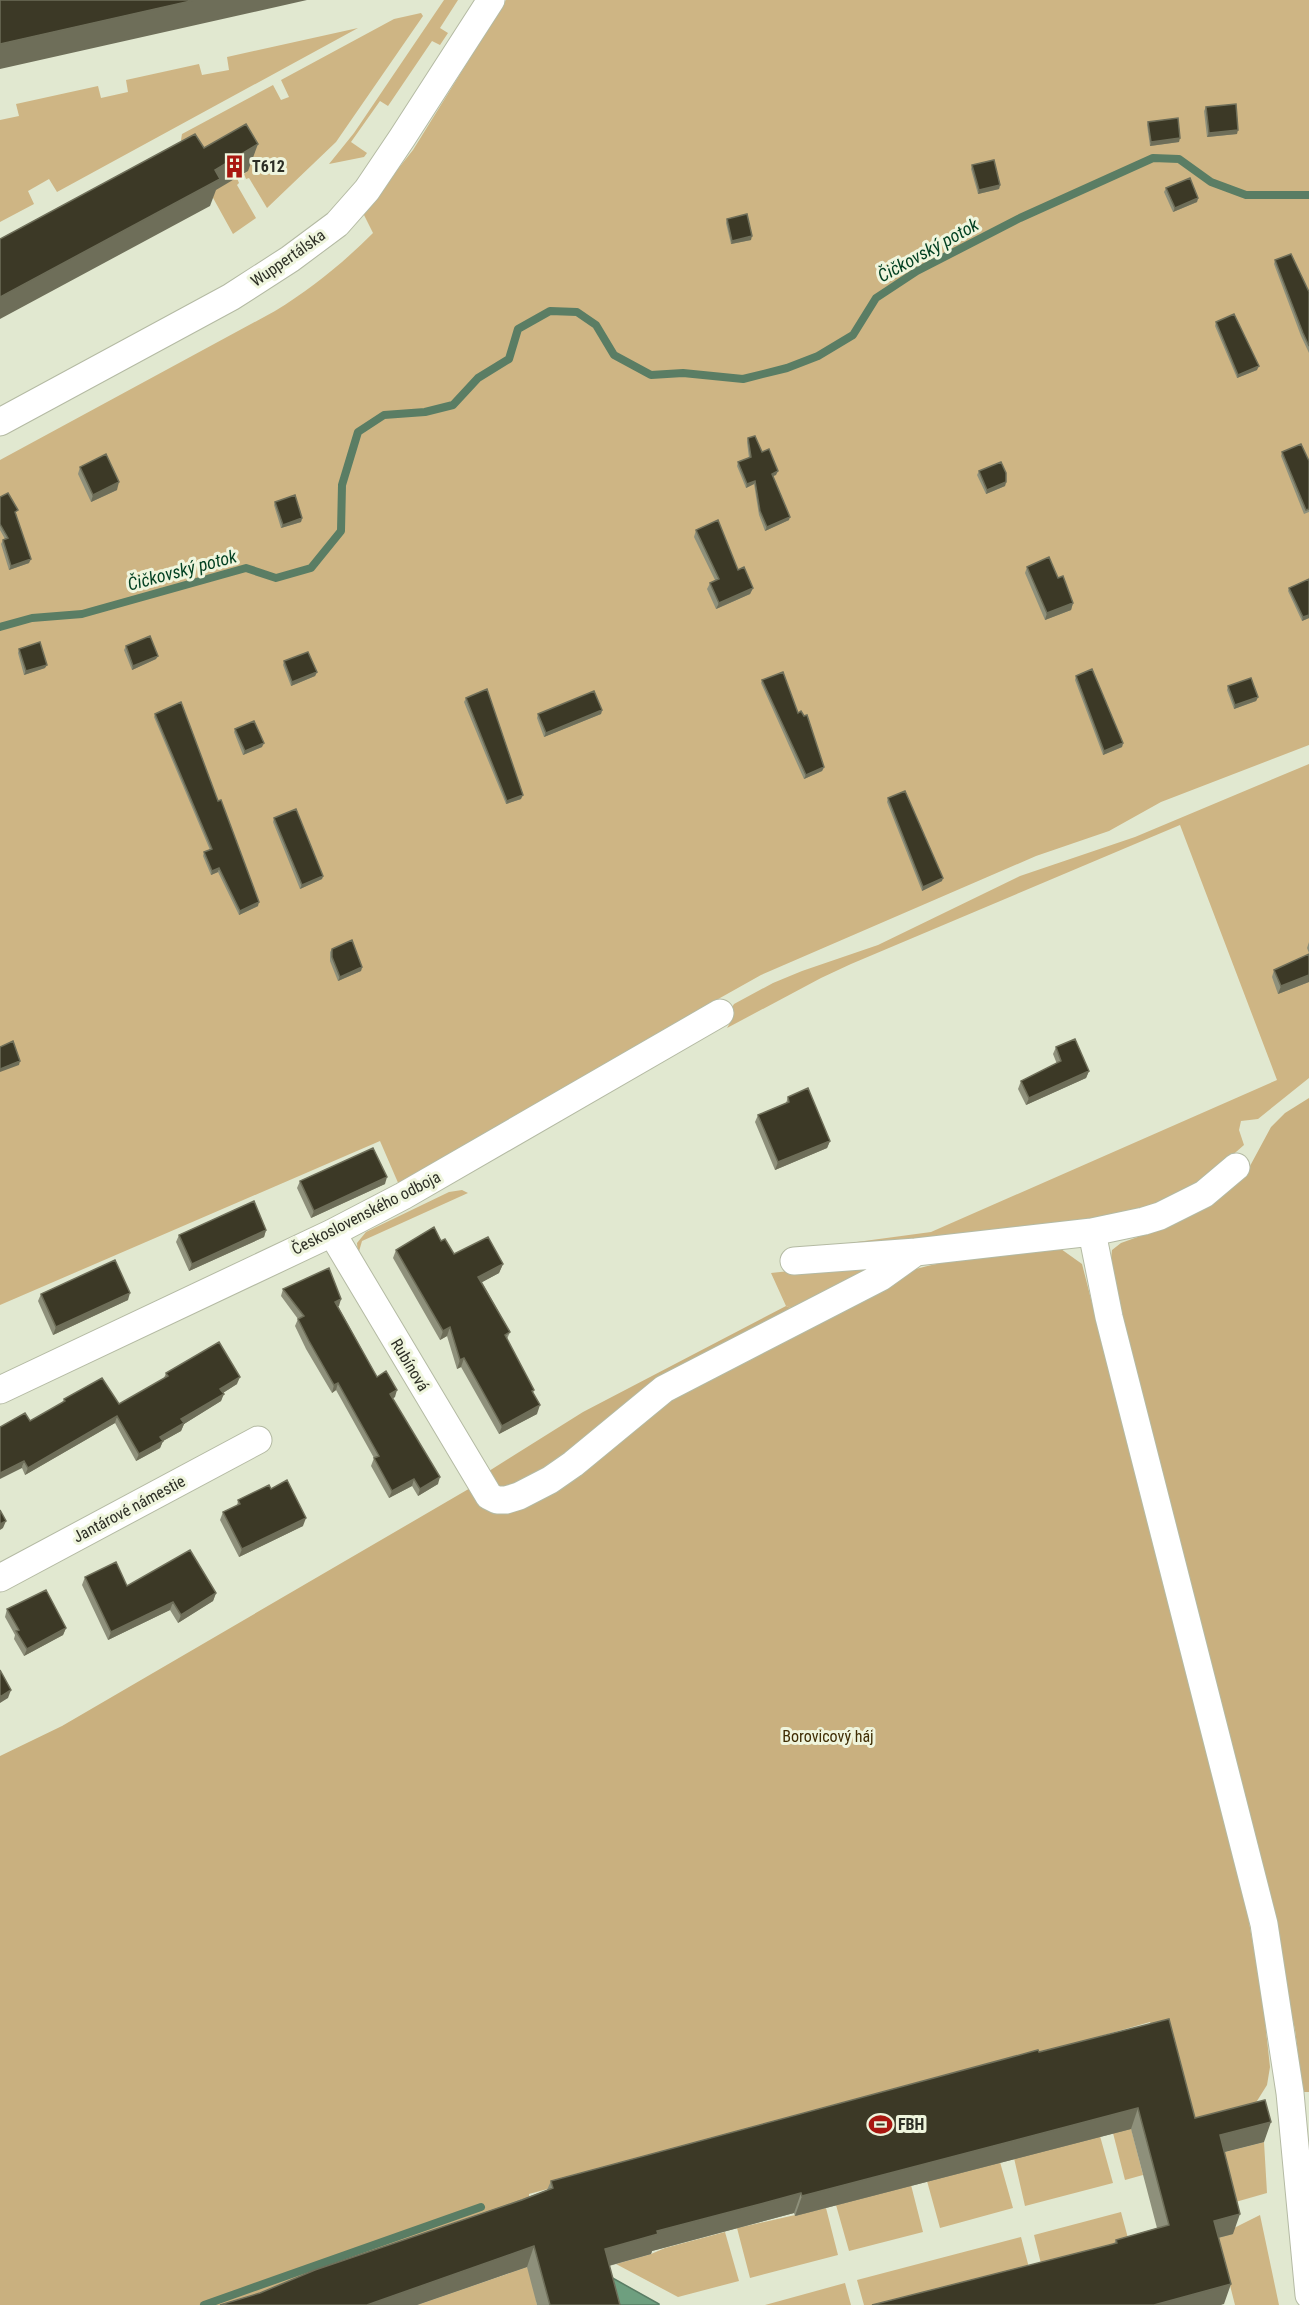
<svg xmlns="http://www.w3.org/2000/svg" width="1309" height="2305" font-family="'Roboto Condensed',sans-serif">
<style>
.green{fill:#ceb584}
.forest{fill:#c9b07f}
.water{fill:#6e9f7f;stroke:#5a7d64;stroke-width:1.5}
.lines{fill:none;stroke-linecap:round;stroke-linejoin:round}
.stream{stroke:#5a7d64;stroke-width:8}
.street-casing{stroke:#b4baa3;stroke-width:29}
.street{stroke:#fff;stroke-width:27}
.wall{fill:#8e907b}
.shaded-wall{fill:#6e6e59}
.building{fill:#3c3926;stroke:#6e6e59;stroke-width:1.5}
.labels{text-anchor:middle;dominant-baseline:central;stroke-width:6;stroke-linejoin:round;paint-order:stroke}
.poi-label{font-size:16px;font-weight:bold;fill:#2c2e25;stroke:#eff5dd;text-anchor:start}
.street-label{font-size:16px;fill:#2c2e25;stroke:#eff5dd}
.park-label{font-size:16px;fill:#3f2d04;stroke:#eff5dd}
.water-label{font-size:18px;font-style:italic;fill:#003f20;stroke:#eff5dd}
</style>
<rect width="100%" height="100%" fill="#e1e8d0"/>
<path class="green" d="M444,0H458L440,28L448,33L440,45L432,41L388,106L380,101L351,142L367,153L364,157L329,164L354,133Z
M506,0H1309V745L1161,802L1109,831L1036,856L761,975L679,1021L457,1154L399,1185L380,1141L0,1305V460L275,311C311,289 343,263 373,233L363,213L413,150Z
M421,13L423,16L336,142L267,208L249,178L246,179L244,174L248,171L231,181L237,178L239,183L237,185L256,218L233,234L181,140L182,134L273,85L281,100L289,97L281,80L394,19Z
M358,28L57,192L49,179L28,191L34,204L0,222V120L19,116L16,104L98,86L101,98L128,92L126,80L199,64L202,75L229,70L227,57Z
M1309,764V1078L1258,1119L1241,1121L1239,1130L1244,1145L1189,1193L1128,1215L944,1238L790,1251L931,1232L1277,1080L1180,825L851,964L821,978L727,1028L733,1018L731,1009L734,1004L773,983L802,971L878,945L1020,876L1135,837Z
M462,1190L468,1193L362,1241L358,1255L357,1243L366,1232L449,1192Z
M881,1261L796,1310L786,1306L771,1273Z
M1131,2128L1143,2175L1125,2180L1113,2133Z
M1100,2136L1113,2183L1025,2206L1014,2158Z
M1264,2142L1267,2193L1225,2205L1213,2155Z
M1000,2162L1013,2208L940,2228L927,2181Z
M911,2185L923,2232L849,2251L836,2205Z
M826,2208L838,2255L750,2278L737,2228Z
M1121,2212L1132,2253L1045,2280L1034,2235Z
M1260,2215L1279,2305H1235L1218,2238L1228,2235L1232,2229Z
M725,2232L739,2281L678,2297L616,2264L651,2254L665,2248Z
M1021,2237L1033,2283L943,2305H864L857,2280Z
M530,2266L537,2305H417Z
M845,2283L851,2305H765Z"/>
<path class="forest" d="M1309,1098V2092H1303L1295,2030L1287,1993L1110,1268L1112,1250L1121,1243L1168,1226L1225,1193L1243,1179L1271,1127L1285,1113Z
M1061,1249L1082,1264L1245,1900L1262,1994L1270,2067L1267,2085L1247,2117L1186,2132L1150,2022L862,2104L529,2194V2198L229,2305H0V1756L62,1726L472,1487L486,1503L661,1401L916,1269C963,1256 1013,1253 1061,1249Z
M786,1306L796,1310L560,1465L498,1491L489,1471L583,1412Z"/>
<path class="water" d="M609,2276L659,2304V2305H617Z"/>
<g class="lines">
<path class="stream" d="M0,627L32,618L82,614L246,568L276,578L311,568L341,531L342,485L358,432L384,415L425,412L453,405L478,378L509,359L518,329L550,311L577,312L596,325L614,355L651,375L683,373L743,379L787,368L818,356L853,335L876,298L917,271L1020,218L1153,158L1179,159L1211,182L1246,195H1309
M204,2305L481,2207"/>
<defs>
<path id="street" d="M0,422L231,297L290,259L337,224L367,190L402,138L491,0
M1092,1232L1109,1317L1264,1924L1290,2093L1309,2295
M332,1233L489,1496L497,1500H506L519,1496L550,1480L573,1464L664,1389L881,1277L916,1252L1092,1232L1144,1221L1160,1216L1204,1194L1236,1167
M794,1261L916,1252
M0,1390L332,1233L403,1196L720,1013
M0,1578L258,1440"/>
</defs>
<use href="#street" class="street-casing"/>
<use href="#street" class="street"/>
</g>
<path class="wall" d="M1206,107L1237,134L1207,137L1204,111Z
M1148,122L1179,142L1150,146L1147,125Z
M972,165L1000,185L999,189L978,194L971,169Z
M1166,188L1198,198L1197,202L1173,212L1164,192Z
M727,219L751,240L731,244L726,223Z
M1275,260L1309,292V353L1301,336L1274,264Z
M1216,322L1257,370L1237,378L1215,326Z
M748,438L762,452L776,475L773,476L789,520L765,531L759,515L754,484L746,488L737,466L738,462L749,458L747,442Z
M1282,452L1309,461V512L1304,514L1281,456Z
M80,467L117,490L91,502L78,474Z
M979,471L1006,482L1005,486L986,494L977,475Z
M0,497L16,514L29,563L9,570L1,544L3,540L5,539L0,530Z
M275,502L302,518L301,522L281,528L274,505Z
M696,530L738,570L753,588L750,594L716,609L707,589L710,583L715,580L694,537Z
M1027,567L1073,603L1071,610L1045,620L1025,573Z
M1309,579V618L1302,621L1288,591L1289,588Z
M126,646L156,659L132,670L124,650Z
M19,649L45,668L24,675L18,653Z
M284,661L317,672L315,676L291,686L283,665Z
M1076,676L1123,743L1122,747L1103,755L1075,680Z
M762,680L798,713L824,767L822,771L804,779L761,683Z
M1228,686L1258,697L1256,701L1234,709L1227,690Z
M466,698L521,799L506,804L464,702Z
M602,710L601,714L544,737L537,718L538,714Z
M155,714L218,801L258,906L239,915L218,872L211,875L203,856L204,852L210,850L154,717Z
M235,729L262,747L243,755L234,732Z
M888,798L942,881L922,891L887,802Z
M274,818L323,876L322,879L300,889L273,822Z
M1309,942V953L1307,948Z
M332,949L362,967L361,971L338,981L330,961V952Z
M1309,954V982L1278,994L1272,977L1274,970Z
M1056,1047L1089,1071L1086,1078L1026,1105L1018,1089L1021,1081L1057,1064L1053,1054Z
M788,1097L830,1141L827,1148L775,1170L755,1122L758,1115L786,1103Z
M300,1181L385,1184L311,1218L297,1188Z
M266,1230L264,1237L189,1271L176,1242L179,1235Z
M441,1241L454,1254L503,1264L499,1273L482,1282L510,1332L507,1339L534,1390L533,1393L537,1414L499,1434L461,1367L457,1369L447,1336L440,1340L393,1258L396,1250Z
M283,1289L341,1299L338,1306L377,1377L395,1397L393,1398L438,1484L418,1496L412,1486L389,1498L371,1466L374,1458L336,1390L332,1393L306,1349L295,1326L298,1319L281,1296Z
M41,1294L128,1300L53,1335L38,1301Z
M166,1373L237,1384L223,1393L221,1401L184,1424L181,1431L163,1441L160,1448L136,1461L115,1423L25,1475L22,1468L30,1421L62,1403L64,1399L119,1404L164,1378Z
M238,1500L303,1526L239,1557L220,1520L223,1512L237,1506Z
M85,1577L127,1586L216,1593L213,1601L178,1623L170,1610L108,1640L82,1585Z
M7,1609L66,1628L63,1635L24,1656L14,1639L15,1635L5,1617Z
M1039,2052L1195,2118L1264,2142L1224,2152L1233,2234L1218,2238L1224,2304L872,2305L1114,2244L1116,2240L1157,2228L1131,2129L795,2216L794,2213L652,2251L651,2254L609,2266L620,2305H537L527,2267L417,2305H220L260,2293L547,2190L551,2181Z"/>
<path class="shaded-wall" d="M195,0H307L0,69V44Z
M1238,130L1237,134L1207,137L1209,133Z
M1180,138L1179,142L1150,146L1151,142Z
M258,144L248,171L216,190L210,206L0,319V297Z
M1000,185L999,189L978,194L979,190Z
M1198,198L1197,202L1173,212L1175,208Z
M752,236L751,240L731,244L732,241Z
M1259,366L1257,370L1237,378L1238,375Z
M778,471L776,475L770,477L772,474Z
M755,481L754,484L746,488L747,484Z
M119,482L117,490L91,502L93,495Z
M1006,482L1005,486L986,494L987,490Z
M790,517L789,520L765,531L767,527Z
M302,518L301,522L281,528L283,525Z
M31,559L29,563L9,570L11,566Z
M753,588L750,594L716,609L719,603Z
M1073,603L1071,610L1045,620L1047,613Z
M1309,615V618L1302,621L1303,617Z
M158,656L156,659L132,670L133,666Z
M47,665L45,668L24,675L26,671Z
M317,672L315,676L291,686L292,682Z
M1258,697L1256,701L1234,709L1235,705Z
M602,710L601,714L544,737L546,733Z
M264,743L262,747L243,755L245,751Z
M1123,743L1122,747L1103,755L1104,751Z
M824,767L822,771L804,779L806,775Z
M523,795L521,799L506,804L507,801Z
M219,868L218,872L211,875L212,871Z
M323,876L322,879L300,889L302,885Z
M943,878L942,881L922,891L923,887Z
M259,902L258,906L239,915L240,911Z
M362,967L361,971L338,981L340,977Z
M1309,975V982L1278,994L1281,986Z
M20,1061L19,1065L0,1072V1069Z
M1089,1071L1086,1078L1026,1105L1029,1098Z
M830,1141L827,1148L775,1170L778,1162Z
M387,1177L385,1184L311,1218L314,1211Z
M266,1230L264,1237L189,1271L192,1264Z
M503,1264L499,1273L475,1286L478,1277Z
M130,1293L128,1300L53,1335L56,1327Z
M341,1299L339,1306L333,1309L335,1302Z
M450,1327L447,1336L440,1340L443,1331Z
M464,1358L461,1367L457,1369L460,1360Z
M240,1377L237,1384L218,1396L220,1389Z
M338,1383L336,1390L332,1393L334,1385Z
M397,1390L395,1397L388,1401L390,1394Z
M224,1394L221,1401L184,1424L181,1431L163,1441L160,1448L136,1461L139,1454L181,1419Z
M540,1405L537,1414L499,1434L502,1426Z
M117,1416L115,1423L25,1475L28,1468Z
M24,1461L22,1468L0,1479V1473Z
M440,1477L438,1484L418,1496L420,1489Z
M414,1479L412,1486L389,1498L392,1491Z
M306,1518L303,1526L239,1557L242,1549Z
M6,1521L3,1528L0,1530V1524Z
M216,1593L213,1601L178,1623L181,1615Z
M173,1602L170,1610L108,1640L111,1632Z
M66,1628L63,1635L24,1656L27,1649Z
M11,1690L8,1698L0,1703V1697Z
M1138,2108L1131,2129L795,2216L802,2196Z
M1271,2122L1264,2142L1213,2155L1220,2135Z
M801,2193L794,2213L652,2251L651,2254L597,2269L605,2249L657,2231Z
M1240,2214L1233,2234L1206,2241L1214,2221Z
M534,2246L527,2267L417,2305H367Z
M1231,2284L1224,2304L1221,2305H1154Z"/>
<path class="building" d="M0,0H195L0,44Z
M1236,104L1238,130L1209,133L1206,107Z
M1178,118L1180,138L1151,142L1148,122Z
M246,124L258,144L215,170L220,179L0,297V239L195,134L204,148Z
M994,160L1000,185L979,190L972,165Z
M1190,178L1198,198L1175,208L1166,188Z
M747,214L752,236L732,241L727,219Z
M1291,254L1309,292V346L1303,333L1275,260Z
M1234,314L1259,366L1238,375L1216,322Z
M755,436L762,452L769,449L778,471L772,474L790,517L767,527L760,511L755,481L747,484L738,462L751,457L748,438Z
M1301,444L1309,461V509L1306,510L1282,452Z
M106,454L119,482L93,495L80,467Z
M1001,462L1006,473V482L987,490L979,471Z
M8,493L18,510L15,512L31,559L11,566L3,540L8,538L0,524V497Z
M295,495L302,518L283,525L275,502Z
M718,520L738,570L744,567L753,588L719,603L710,583L719,579L696,530Z
M1049,557L1058,578L1063,576L1073,603L1047,613L1027,567Z
M1309,579V615L1303,617L1289,588Z
M150,636L158,656L133,666L126,646Z
M40,642L47,665L26,671L19,649Z
M308,652L317,672L292,682L284,661Z
M1092,669L1123,743L1104,751L1076,676Z
M783,672L798,713L801,711L804,716L807,715L824,767L806,775L762,680Z
M1251,678L1258,697L1235,705L1228,686Z
M487,689L523,795L507,801L466,698Z
M594,691L602,710L546,733L538,714Z
M181,702L218,801L221,800L259,902L240,911L219,868L212,871L204,852L212,849L155,714Z
M254,721L264,743L245,751L235,729Z
M905,791L943,878L923,887L888,798Z
M296,809L323,876L302,885L274,818Z
M352,940L362,967L340,977L332,957V949Z
M1309,954V975L1281,986L1274,970Z
M1075,1039L1089,1071L1029,1098L1021,1081L1061,1061L1056,1047Z
M13,1041L20,1061L0,1069V1047Z
M808,1088L830,1141L778,1162L758,1115L789,1102L788,1097Z
M373,1148L387,1177L314,1211L300,1181Z
M254,1201L266,1230L192,1264L179,1235Z
M434,1227L441,1241L445,1239L454,1254L488,1237L503,1264L478,1277L510,1332L505,1335L534,1390L532,1391L540,1405L502,1426L464,1358L460,1360L450,1327L443,1331L396,1250Z
M115,1260L130,1293L56,1327L41,1294Z
M329,1268L341,1299L335,1302L377,1377L386,1371L397,1390L390,1394L440,1477L420,1489L414,1479L392,1491L374,1458L379,1456L338,1383L334,1385L309,1341L298,1319L304,1316L283,1289Z
M219,1342L240,1377L220,1389L224,1394L181,1419L184,1423L160,1437L163,1441L139,1454L117,1416L28,1468L24,1461L0,1473V1427L25,1413L30,1421L65,1401L64,1399L102,1378L119,1404L168,1376L166,1373Z
M287,1480L306,1518L242,1549L223,1512L240,1504L238,1500L269,1485L271,1489Z
M0,1510L6,1521L0,1524Z
M190,1550L216,1593L181,1615L173,1602L111,1632L85,1577L116,1562L127,1586Z
M46,1590L66,1628L27,1649L16,1631L19,1630L7,1609Z
M0,1670L11,1690L0,1697Z
M1169,2019L1195,2118L1265,2100L1271,2122L1220,2135L1240,2214L1214,2221L1231,2284L1154,2305H872L1117,2243L1116,2240L1169,2225L1138,2108L802,2196L801,2193L745,2208L657,2231L658,2234L605,2249L620,2305H550L534,2246L367,2305H220L260,2293L315,2270L522,2200L553,2188L551,2181L1038,2050L1039,2052Z"/>
<defs>
<symbol id="building-bare" viewBox="-9 -9 18 18"><path d="M-4-6H4V6H1V3H-1V6H-4ZM-2.5-4.3h1.7v1.8h-1.7ZM.8-4.3h1.7v1.8H.8ZM-2.5-1h1.7V.8h-1.7ZM.8-1h1.7V.8H.8Z" fill="#a91710" stroke="#eff5dd" stroke-width="2.5" paint-order="stroke"/></symbol>
<symbol id="stadium-bare" viewBox="-9 -9 18 18"><path d="M0-5a6.5 5 0 1 0 0 10a6.5 5 0 1 0 0-10ZM-3.5-1.8h7v3.6h-7Z" fill="#a91710" stroke="#eff5dd" stroke-width="2.5" paint-order="stroke"/></symbol>
</defs>
<g fill-rule="evenodd">
<use href="#building-bare" x="218" y="150" width="33" height="33"/>
<use href="#stadium-bare" x="864" y="2108" width="33" height="33"/>
</g>
<g class="labels">
<g class="poi-label">
<text x="252" y="166">T612</text>
<text x="898" y="2124">FBH</text>
</g>
<g class="street-label">
<text transform="translate(288 258) rotate(-35)">Wuppertálska</text>
<text transform="translate(366 1213) rotate(-27)">Československého odboja</text>
<text transform="translate(410 1365) rotate(59)">Rubínová</text>
<text transform="translate(129 1509) rotate(-28)">Jantárové námestie</text>
</g>
<g class="park-label">
<text x="828" y="1736">Borovicový háj</text>
</g>
<g class="water-label">
<text transform="translate(928 250) rotate(-29)">Čičkovský potok</text>
<text transform="translate(182 570) rotate(-15)">Čičkovský potok</text>
</g>
</g>
</svg>
